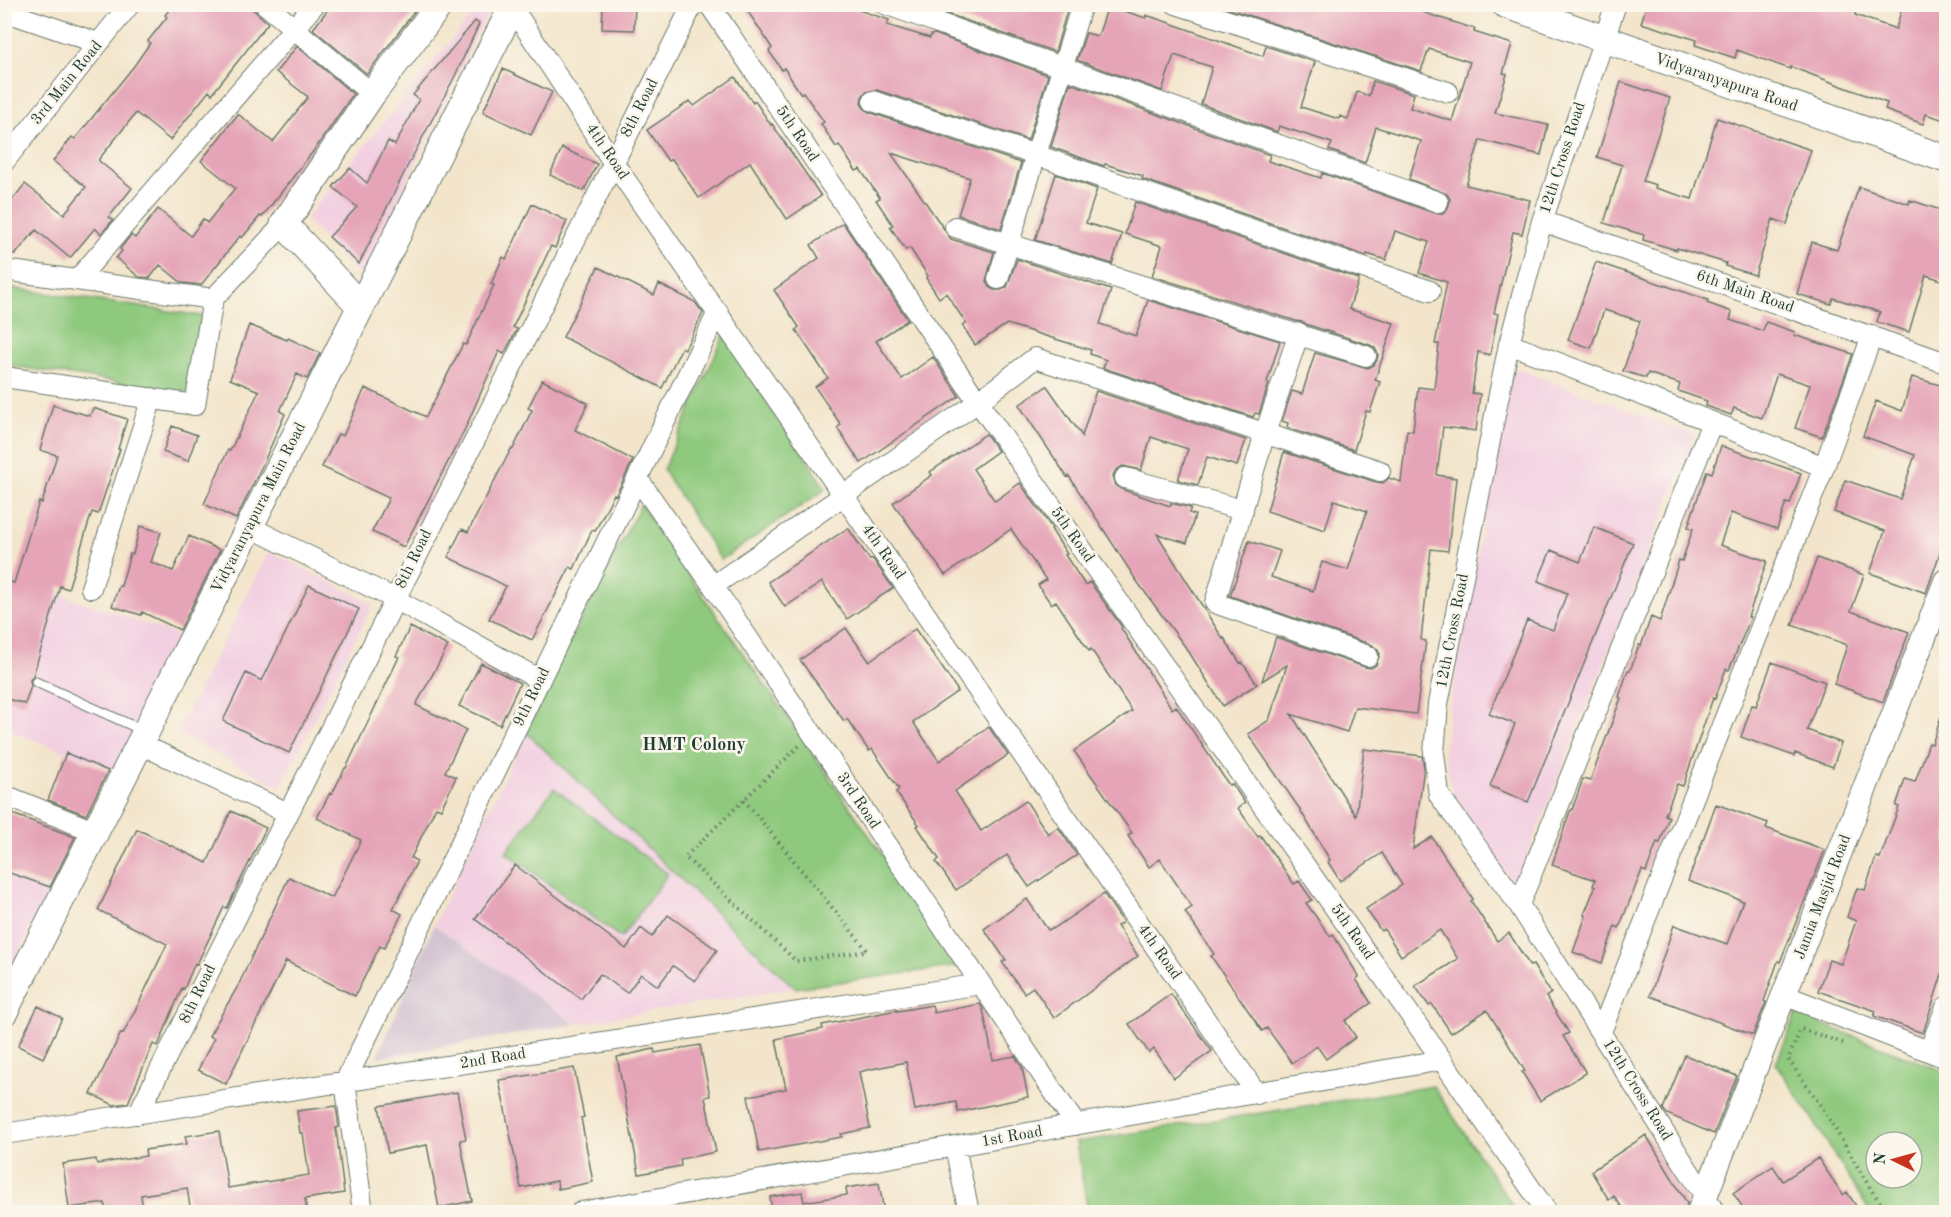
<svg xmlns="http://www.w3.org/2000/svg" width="1951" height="1217" font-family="'Old Standard TT',serif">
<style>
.built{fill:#f2cfe1}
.industrial{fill:#cfbdcf}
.green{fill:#8ec97d;stroke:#568358;stroke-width:1.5;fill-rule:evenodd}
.building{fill:#e5a4b7}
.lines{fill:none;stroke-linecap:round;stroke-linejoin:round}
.service-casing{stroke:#697869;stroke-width:11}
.minor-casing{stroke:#697869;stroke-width:22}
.tertiary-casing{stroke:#697869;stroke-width:26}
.secondary-casing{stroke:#697869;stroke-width:29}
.path{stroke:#697869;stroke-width:4;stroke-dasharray:1.5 4.5;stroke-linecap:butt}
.service{stroke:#fff;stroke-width:9}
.minor{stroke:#fff;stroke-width:20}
.tertiary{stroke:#fff;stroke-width:24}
.secondary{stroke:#fff;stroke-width:27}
.labels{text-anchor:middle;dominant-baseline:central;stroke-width:5;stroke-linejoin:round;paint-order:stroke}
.street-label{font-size:16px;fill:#1f3d34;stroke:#fbf7ec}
.neighbourhood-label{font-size:18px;font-weight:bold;fill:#1f3d34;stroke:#fbf7ec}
</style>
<rect width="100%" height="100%" fill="#fbf7ec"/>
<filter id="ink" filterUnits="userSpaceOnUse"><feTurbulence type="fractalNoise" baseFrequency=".0167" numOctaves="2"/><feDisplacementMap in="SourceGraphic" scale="12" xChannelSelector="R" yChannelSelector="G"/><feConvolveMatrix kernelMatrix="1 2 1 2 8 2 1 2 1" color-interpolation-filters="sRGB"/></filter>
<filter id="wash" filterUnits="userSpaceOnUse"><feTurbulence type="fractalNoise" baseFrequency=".008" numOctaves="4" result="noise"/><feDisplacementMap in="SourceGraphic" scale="24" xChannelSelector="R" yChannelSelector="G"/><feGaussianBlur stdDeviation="1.35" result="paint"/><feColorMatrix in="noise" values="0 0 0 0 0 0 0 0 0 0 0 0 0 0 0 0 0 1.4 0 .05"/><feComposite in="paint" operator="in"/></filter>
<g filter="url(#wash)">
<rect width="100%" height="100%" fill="#f3e5cb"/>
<path class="built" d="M480,5L488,12L361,276L305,219Z
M1512,367L1695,435L1515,886L1452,791L1444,754L1450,703Z
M269,551L373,604L280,787L177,733Z
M4,575L187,638L119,772L5,729Z
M526,732L795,988L575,1024L434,925Z
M5,874L49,891L5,979Z"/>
<path class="industrial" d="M434,925L575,1024L377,1058Z"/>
<path class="green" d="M4,287L202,316L191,393L5,365Z
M724,335L826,489L721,560L663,470Z
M641,504L681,564L960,966L795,988L526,732L573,635Z
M554,788L668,874L621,938L506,852Z
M1796,1014L1946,1072V1212H1870L1812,1118L1776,1064ZM1876,1142H1912V1178H1876Z
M1433,1086L1517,1212H1088L1076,1142Z"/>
<g id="blocks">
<path class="building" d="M174,4H247L268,23L212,94L209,91L170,140L136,113L99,159V161L132,188L109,217L113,220L101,234L95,228L70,258L36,230L15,255L4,247V210L25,184L64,214L86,187L53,161L72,137L75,139L134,66L150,43L148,41L167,17L165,15Z
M332,4H420L367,74L313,29Z
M603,4H635L634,30L602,29Z
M743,4H840L889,20L887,25L930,38L931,35L935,34L1048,75L1028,140L877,90L866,92L862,97L861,103L864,108L869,112L1021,163L1001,229L958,215L970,178L891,153L951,239L994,252L986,281L989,287L994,290H1001L1007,287L1017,259L1111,290L1100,324L1136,336L1148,300L1280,341L1267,382L1269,383L1259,414L1255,413L1253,417L1103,368L1106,360L1090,354L1091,350L1007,324L975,345L962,325L966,323L946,293L939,298L926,278L928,276L910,248L906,250L890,227L893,225L876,200L880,198L860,169L856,171L839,145L836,147L821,124L824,122L803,92L801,94L784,68L782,70L769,51L772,48Z
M944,4H1069L1055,52L942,12Z
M1227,4H1397L1475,29L1474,32L1512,44L1503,73L1507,74L1495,113L1548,125L1541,155L1480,140L1466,185L1530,200L1522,234L1513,232L1494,313L1498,314L1490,355L1478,352L1472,393L1480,394L1476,431L1443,427L1437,475L1456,478L1448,551L1431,549L1421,640L1426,641L1416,714L1355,707L1347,732L1291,714L1356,816L1364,749L1422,756L1424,767L1413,849L1432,837L1473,899L1471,901L1497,941L1509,933L1530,966L1533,965L1551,993L1546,997L1569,1033L1563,1036L1586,1073L1540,1101L1522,1072L1525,1071L1487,1010L1451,1033L1432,1004L1429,1006L1415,986L1458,959L1440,930L1401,956L1384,929L1381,931L1366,909L1402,885L1382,853L1340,881L1328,862L1330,860L1299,808L1248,734L1269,720L1287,665L1262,681L1276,637L1365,667L1371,668L1376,665L1380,654L1377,649L1372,645L1230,596L1249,541L1280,551L1271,577L1313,591L1322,562L1348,570L1367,511L1334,500L1325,530L1267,511L1284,452L1376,482L1383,483L1389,478L1401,482L1407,430L1413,431L1418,387L1434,389L1439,344H1435L1447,282L1419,273L1429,242L1395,231L1386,260L1367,254L1366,256L1142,179L1143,176L1105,164L1104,166L1051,147L1070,83L1270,155L1268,161L1321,178L1322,173L1434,213L1441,214L1446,211L1449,205L1450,199L1447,194L1409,179L1421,141L1376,127L1365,163L1329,150L1332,143L1279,126L1277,132L1201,104L1212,67L1174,55L1162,91L1077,60L1086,33L1098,36L1108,6L1146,18V15L1167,22L1263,56L1266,46L1315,62L1301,107L1339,119L1340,116L1348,119L1357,92L1369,96L1373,81L1414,94L1410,108L1452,121L1470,62L1429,49L1421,71L1226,8Z
M1647,4H1858L1855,15L1896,29L1903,4H1947V121L1926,114L1923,124L1885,110L1887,103L1791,67L1790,69L1737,50L1735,58L1695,45L1697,40L1641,23Z
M475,21L479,24L455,76L407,167L359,264L329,237L357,207L333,187L350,168L367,183L388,141L395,145L419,99L413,95Z
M297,46L353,94L318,145L262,217L260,216L242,238L240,236L201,285L182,283L160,265L150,278L139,277L116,258L122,251L120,249L131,235L135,238L158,209L191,236L203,219L207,223L235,188L201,161L238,114L273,142L308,97L276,72Z
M503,69L552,92L531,135L483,112Z
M735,77L753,103L755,101L771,125L772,124L821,196L787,219L750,162L699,198L672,159L668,161L647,130L690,101L694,106Z
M1621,82L1670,98L1643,181L1656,185L1655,188L1692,199L1717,118L1811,150L1787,224L1773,219L1755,275L1725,266L1726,263L1677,248V250L1643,240L1644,235L1604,223L1622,165L1597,157Z
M562,148L597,164L584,191L550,175Z
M1056,174L1097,189L1086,223L1122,234L1112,264L1035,240Z
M1859,187L1909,204L1910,200L1947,212V282L1926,275L1909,332L1877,322L1880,312L1833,298L1831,304L1797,294L1812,242L1837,250Z
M1135,202L1359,279L1349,309L1394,323L1375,380L1380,382L1370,412L1366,411L1354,450L1291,429L1287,427L1288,423L1282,421L1292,391L1302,394L1315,353L1368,368L1374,365L1377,360L1378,354L1375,348L1370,345L1308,325L1302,322L1296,321L1152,276L1162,246L1125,234Z
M532,204L567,221L555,248L551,246L513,327L517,329L504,354L499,351L465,429L404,547L372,532L389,498L322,467L338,434L343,436L365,388L426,417L463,344L466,345L494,285L491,284L503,257L506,259Z
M843,223L908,320L876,341L902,379L933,357L959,396L861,463L837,428L841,425L815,387L828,378L796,330L799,327L774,290L819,258L811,245Z
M1596,262L1708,300L1707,303L1732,312L1730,320L1763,331L1766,322L1795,332L1794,335L1853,354L1822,437L1795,428L1810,385L1777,374L1762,418L1734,408L1731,415L1706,406L1707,401L1678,391L1680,384L1648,373L1646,378L1623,371L1640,321L1604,310L1591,348L1568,340Z
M598,267L654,295L659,284L695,302L703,313L685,349L682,347L662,388L563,337Z
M249,325L287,340L288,338L320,353L307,379L297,374L280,411L285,414L262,466L236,519L204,504L228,450L230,451L259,391L230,379Z
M1912,377L1947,387V533L1926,593L1870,573L1885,531L1834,512L1845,480L1900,499L1915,455L1863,436L1876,401L1902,411Z
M542,380L588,403L575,430L633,460L616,495L614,494L595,531L592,530L574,569L570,567L532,640L489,619L506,586L448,557L462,529L468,532L511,449H513L532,410L528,408Z
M1047,386L1082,436L1096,391L1246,440L1237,466L1207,457L1198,485L1178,480L1188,449L1151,437L1141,470L1123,466L1116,470L1113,475L1116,486L1121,489L1170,506L1171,503L1191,508L1189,513L1195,515L1187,543L1157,534L1223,639L1224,638L1240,663L1242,662L1257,684L1223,706L1189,652L1136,580L1069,476L1067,477L1019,405Z
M53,405L90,416L93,408L127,419L118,449H120L98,514L92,512L68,589L60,586L33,676L30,680L31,686L25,704L4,698V580L14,583L39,502L42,503L57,455L40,450Z
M172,426L197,435L188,461L163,452Z
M986,434L998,451L973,469L995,501L1020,483L1052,528L1051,529L1067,554L1065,555L1085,585L1090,582L1122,627L1121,628L1172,709L1176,706L1229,785L1232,784L1245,803L1238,808L1258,837L1260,835L1294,884L1299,881L1312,900L1306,903L1330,936L1333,934L1359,977L1356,979L1371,1003L1345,1021L1356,1037L1326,1059L1317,1046L1292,1063L1267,1028L1262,1031L1211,956L1214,954L1185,912L1192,907L1160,859L1149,867L1128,836L1132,833L1074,751L1132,711L1091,649L1089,651L1056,601L1051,604L1038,585L1046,580L1011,529L945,575L893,503L932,475L930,472Z
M1721,446L1801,473L1790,504L1786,503L1777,529L1731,513L1720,545L1767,561L1748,617H1751L1729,670L1726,669L1715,699L1713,698L1683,786L1677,784L1665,815L1669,817L1660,843L1657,842L1646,872L1642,870L1619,928L1615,926L1602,963L1573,952L1586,916L1584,915L1595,887L1593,886L1595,880L1552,865L1570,811L1572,810L1583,779L1590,781L1621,698L1619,697L1628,670L1630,671L1639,645L1641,646L1651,617L1660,621L1679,560L1682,561L1693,529L1688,527L1698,497L1707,471L1712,473Z
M140,526L161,532L151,562L173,571L189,536L220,550L180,630L142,612L141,615L112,606L119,586H121L130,554H133Z
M1594,527L1633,543L1528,802L1490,786L1515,724L1489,714L1527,620L1553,630L1567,593L1538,581L1551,550L1580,562Z
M848,528L870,560L873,559L893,588L847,619L822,582L785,607L768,582Z
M1817,558L1864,575L1851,611L1909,632L1883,702L1834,684L1847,646L1845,644L1792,625Z
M309,585L359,609L289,753L223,721L246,673L262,681Z
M410,627L448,646L416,705L466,730L445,772L456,777L441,809L436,807L411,858L417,861L393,909L402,914L384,948L380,946L355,996L286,961L226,1084L198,1070L214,1038L209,1036L238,986L289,877L332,898L361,840L317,818L330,793L332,794L345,768H346L399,657L396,656Z
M846,628L869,661L915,629L937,660L958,691L913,722L939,761L989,727L1008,755L955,791L981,831L1026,801L1048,834L1058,827L1077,855L1029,887L1007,855L956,890L936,862L939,859L917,826L919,825L896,792L899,789L872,749L869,751L847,719L844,721L800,660Z
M1772,662L1825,682L1807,730L1841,743L1833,767L1795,753L1794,756L1741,737L1752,705L1756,706Z
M481,663L520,683L500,725L459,706Z
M1944,709L1947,710V959L1923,1033L1874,1016L1876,1011L1818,991L1829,960L1841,964L1856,921L1847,917L1857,888L1865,890L1876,857L1880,858L1899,807L1896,806L1905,779L1915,782L1929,743L1932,744Z
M66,753L108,771L86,815L48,800Z
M1716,804L1768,823L1766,828L1825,850L1780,962L1778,961L1764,1001L1766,1002L1753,1035L1650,996L1674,925L1727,944L1743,901L1688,881Z
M4,811L75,837L50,887L4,871Z
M231,811L266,828L227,908L224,907L197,964L195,963L184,989L182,988L158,1046L153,1044L128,1103L114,1105L91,1094L121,1033L123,1034L138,1005L167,944L98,910L137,829L207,863Z
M515,865L626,949L641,928L652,937L668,915L717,950L695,981L673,966L658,986L641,974L627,993L600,974L581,999L475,919Z
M1104,894L1123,922L1117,926L1138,956L1054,1018L1033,987L1024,993L1002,962L1006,960L984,929L1027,899L1048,930L1052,928L1053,929Z
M1171,994L1212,1051L1174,1078L1154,1049L1149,1053L1129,1024Z
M980,1004L983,1009L993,1060L1015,1056L1022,1067L1028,1097L958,1112L956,1102L915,1110L906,1062L867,1070L859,1072L870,1128L841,1134L842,1137L759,1152L748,1096L786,1089L776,1039L823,1029L822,1025L897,1010V1011L932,1005L934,1013Z
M38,1006L62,1018L43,1058L18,1046Z
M700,1045L710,1096L705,1097L716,1152L680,1159L681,1166L639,1174L617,1057L654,1049L655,1053Z
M1685,1055L1737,1076L1714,1134L1667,1114L1663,1109Z
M574,1068L584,1117L581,1118L593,1182L558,1189L557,1181L521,1188L499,1080Z
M457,1092L466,1139L460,1140L472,1201L439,1208L427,1145L388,1153L379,1106Z
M336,1106L339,1127L336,1128L344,1193L305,1199L307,1212H191L187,1188L141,1195L143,1212H106L105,1203L69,1208L63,1164L96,1159L97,1164L146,1156L145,1150L187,1144L185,1136L219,1131L228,1188L309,1175L303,1133H300L297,1111Z
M1646,1135L1687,1203L1685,1212H1625L1614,1196L1609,1200L1591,1171Z
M1818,1158L1843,1195L1847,1192L1860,1212H1746L1733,1193L1773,1166L1783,1181Z
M879,1183L884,1212H772L770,1197L802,1192L804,1202L847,1195L846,1188Z"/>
</g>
</g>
<g filter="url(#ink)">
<use href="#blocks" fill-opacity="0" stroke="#697869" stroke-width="1.5"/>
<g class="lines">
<defs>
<path id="service" d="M36,682L144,731"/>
<path id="minor" d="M265,4L372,94
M709,4L978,402L1442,1060L1547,1212
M885,4L1438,202
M1176,4L1448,92
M1616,4L1542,221L1509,344L1438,704L1434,753L1439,795L1519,905L1715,1212
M512,7L613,162L1257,1094
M4,11L98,43
M873,101L1036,155L1430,291
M4,162L130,4
M1542,221L1946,363
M955,227L1366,356
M4,270L213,299L284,224
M998,279L1082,4
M77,280L315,4
M1299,333L1265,433L1215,603L1368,656
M1509,344L1712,422L1519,905
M4,377L195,405L213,299
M1712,422L1824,467
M1125,478L1243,510
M638,479L713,586L1076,1125
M250,527L395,599L540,680
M713,586L978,402L1035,358L1380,471
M91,588L152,398
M140,744L288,813
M4,795L96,832
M1784,995L1946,1058
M1601,1032L1824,467L1872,336
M1929,1051L1946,1007
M138,1114L693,4
M4,1134L981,984
M955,1147L969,1212
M363,1212L345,1082L718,312
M581,1212L1442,1060"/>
<path id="tertiary" d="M1699,1212L1946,581"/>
<path id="secondary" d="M1505,4L1946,159
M361,307L284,224L372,94L440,4
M4,1012L514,4"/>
</defs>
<use href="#service" class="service-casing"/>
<use href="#minor" class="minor-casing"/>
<use href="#tertiary" class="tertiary-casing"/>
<use href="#secondary" class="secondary-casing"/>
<path class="path" d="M799,746L685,857L796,961L868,951
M744,800L867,950
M1843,1043L1801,1029L1788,1059L1824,1110L1872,1191L1887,1212"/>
<use href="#service" class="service"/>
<use href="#minor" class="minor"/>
<use href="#tertiary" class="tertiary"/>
<use href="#secondary" class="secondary"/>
</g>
</g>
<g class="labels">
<g class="street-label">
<text transform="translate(67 83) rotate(-51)">3rd Main Road</text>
<text transform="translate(1726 83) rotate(19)">Vidyaranyapura Road</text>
<text transform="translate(640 108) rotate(-63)">8th Road</text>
<text transform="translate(797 134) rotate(56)">5th Road</text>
<text transform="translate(607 152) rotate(56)">4th Road</text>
<text transform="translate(1563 158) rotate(-72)">12th Cross Road</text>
<text transform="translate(1745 292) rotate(19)">6th Main Road</text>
<text transform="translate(259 508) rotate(-63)">Vidyaranyapura Main Road</text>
<text transform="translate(1072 535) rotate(55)">5th Road</text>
<text transform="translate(883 552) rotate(55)">4th Road</text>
<text transform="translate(414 559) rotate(-64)">8th Road</text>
<text transform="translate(1453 631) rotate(-79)">12th Cross Road</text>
<text transform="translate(532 697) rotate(-64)">9th Road</text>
<text transform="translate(858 801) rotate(56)">3rd Road</text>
<text transform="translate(1823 897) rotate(-69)">Jamia Masjid Road</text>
<text transform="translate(1352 932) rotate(55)">5th Road</text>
<text transform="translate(1159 952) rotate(55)">4th Road</text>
<text transform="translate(198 994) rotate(-64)">8th Road</text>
<text transform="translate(493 1059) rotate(-9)">2nd Road</text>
<text transform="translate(1637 1090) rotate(58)">12th Cross Road</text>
<text transform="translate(1012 1137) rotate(-10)">1st Road</text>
</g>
<g class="neighbourhood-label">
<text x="694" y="745">HMT Colony</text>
</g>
</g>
<rect width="1951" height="1217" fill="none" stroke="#fbf7ec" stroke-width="24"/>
<g transform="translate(1894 1160) rotate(275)"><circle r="28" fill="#fbf7ec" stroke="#a3ada2" stroke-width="1.5"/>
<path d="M0-4.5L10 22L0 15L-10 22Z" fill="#c8321e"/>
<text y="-9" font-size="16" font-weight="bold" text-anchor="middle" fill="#1f3d34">N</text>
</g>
</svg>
